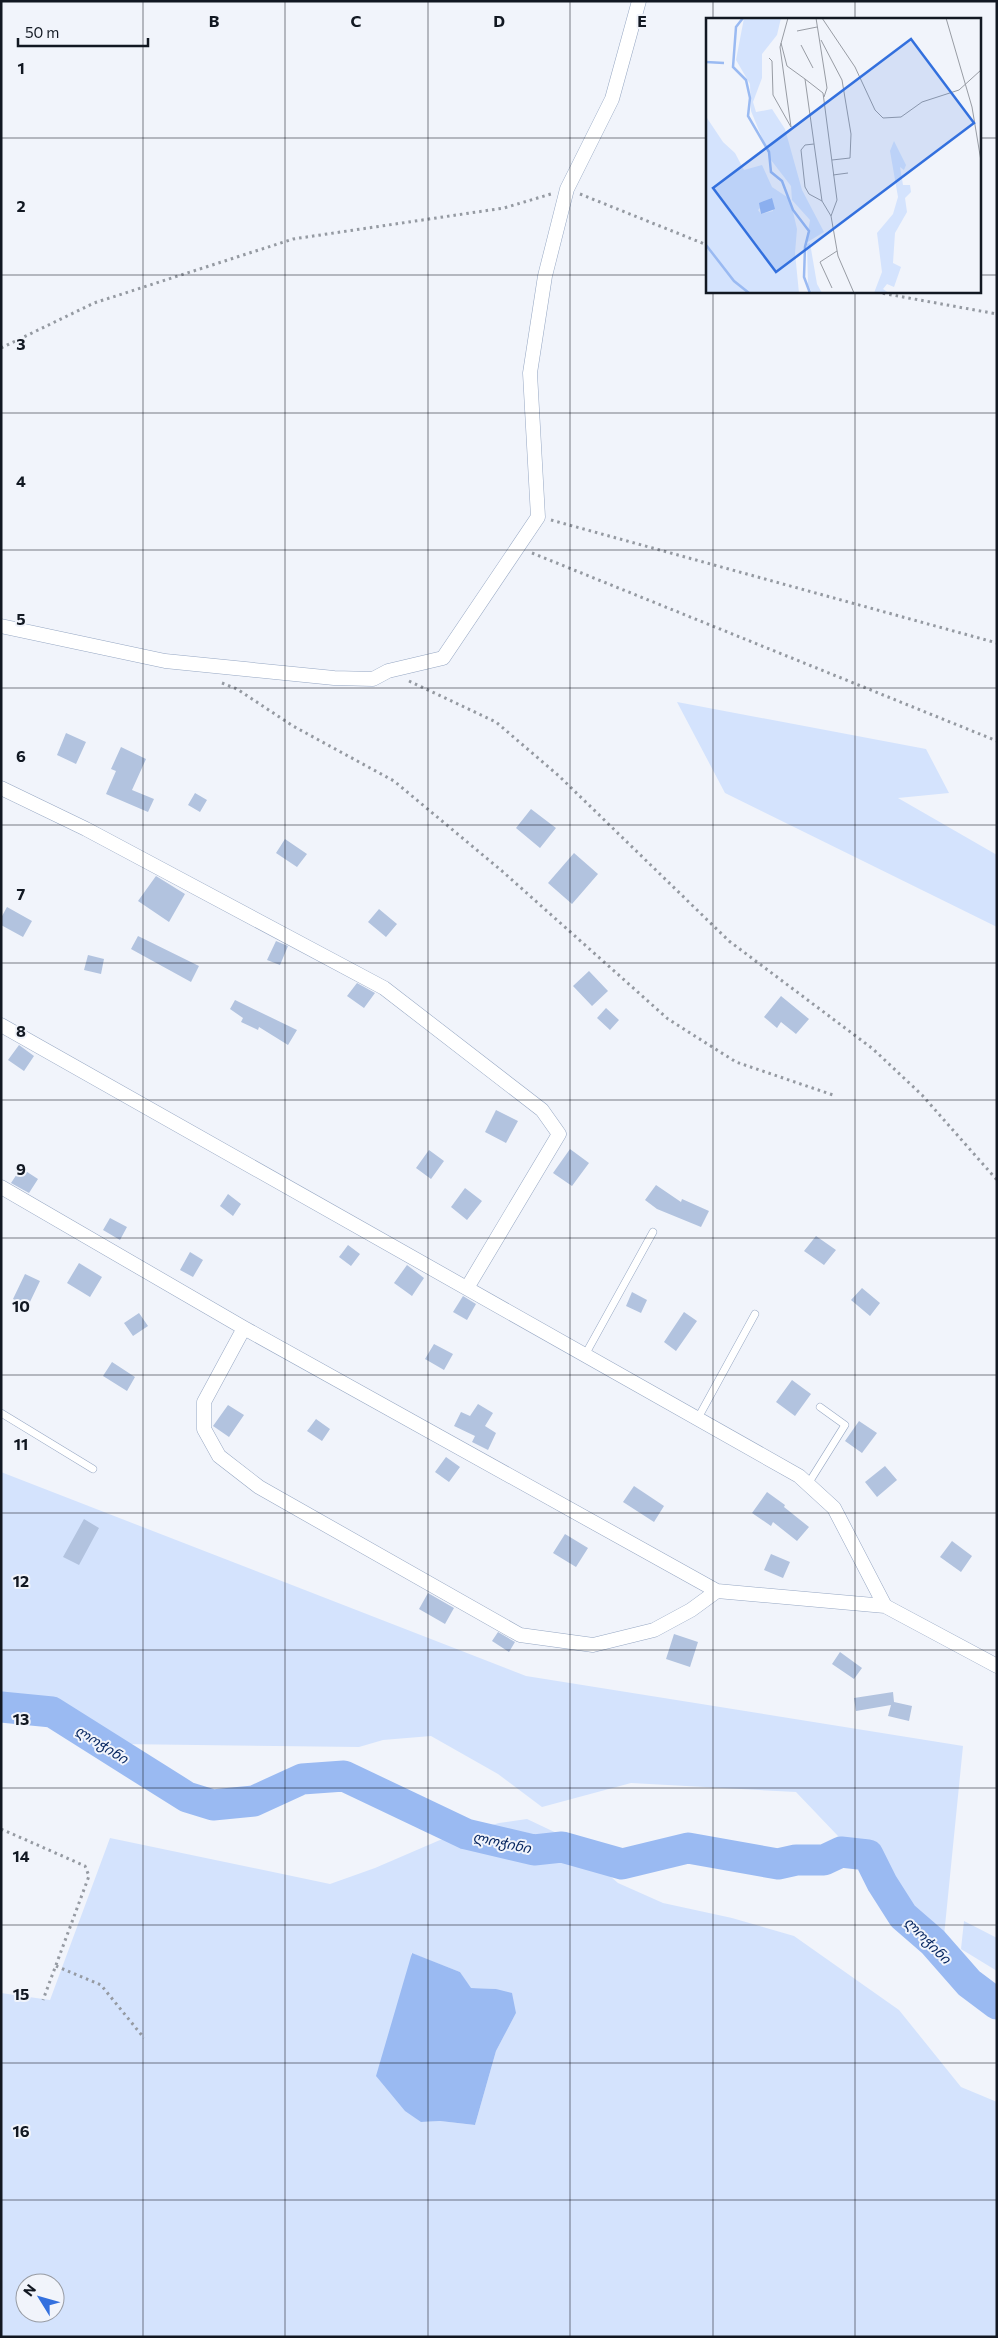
<svg xmlns="http://www.w3.org/2000/svg" width="998" height="2338" font-family="Commissioner,'Noto Sans Georgian',sans-serif">
<style>
.green{fill:#d4e3fd;fill-rule:evenodd}
.water{fill:#9abaf2}
.lines{fill:none;stroke-linecap:round;stroke-linejoin:round}
.river{stroke:#9abaf2;stroke-width:31}
.building{fill:#b2c3df}
.lane-casing{stroke:#96a7c3;stroke-width:8}
.street-casing{stroke:#96a7c3;stroke-width:15}
.path{stroke:#959aa2;stroke-width:3;stroke-dasharray:2.5 4;stroke-linecap:butt}
.lane{stroke:#fff;stroke-width:7}
.street{stroke:#fff;stroke-width:14}
.grid{fill:none;stroke:#121822;stroke-width:1;stroke-opacity:0.55}
.labels{text-anchor:middle;dominant-baseline:central;stroke-width:4;stroke-linejoin:round;paint-order:stroke}
.water-label{font-size:14px;font-style:italic;fill:#04245f;stroke:#f1f4fb}
.inset-river{fill:none;stroke:#9abaf2;stroke-width:2.5}
.inset-road{fill:none;stroke:#989ca4;stroke-width:1}
.view{fill:#3370de;fill-opacity:0.15;stroke:#3370de;stroke-width:2.5}
.inset-edge{fill:none;stroke:#121822;stroke-width:2.5}
.grid-label{font-size:16px;text-anchor:middle;font-weight:bold;fill:#121822;stroke:#f1f4fb;stroke-width:4;stroke-linejoin:round;paint-order:stroke}
</style>
<rect width="100%" height="100%" fill="#f1f4fb"/>
<path class="green" d="M677,702L926,749L949,793L898,798L997,855V927L725,793Z
M1,1472L526,1676L963,1746L943,1946L796,1792L631,1783L542,1807L498,1774L431,1736L383,1740L359,1747L118,1744L52,1703L1,1693Z
M527,1819L565,1837L618,1883L663,1903L732,1918L794,1936L899,2010L961,2087L997,2102V2337H1V1993L50,2000L110,1838L330,1884L375,1868L440,1840L499,1823ZM411,1953L460,1972L470,1988L496,1989L516,2013L496,2051L475,2125L440,2121L421,2122ZM25,2283H55V2313H25Z
M964,1921L997,1938V1971L961,1949Z"/>
<path class="water" d="M412,1953L460,1972L471,1988L496,1989L512,1993L516,2013L496,2051L475,2125L440,2121L421,2122L405,2111L376,2076Z"/>
<g class="lines">
<path class="river" d="M1,1707L52,1712L187,1797L213,1805L254,1801L302,1779L344,1776L466,1834L534,1850L562,1847L622,1864L688,1848L778,1864L796,1860H824L841,1852L868,1855L882,1883L903,1916L933,1942L969,1983L997,2004"/>
</g>
<path class="building" d="M66,733L86,742L76,764L57,755Z
M121,747L146,759L132,790L154,799L148,812L106,794L116,771L111,769Z
M195,793L207,800L200,812L188,805Z
M531,809L556,828L540,848L516,828Z
M285,839L307,854L297,867L276,853Z
M574,853L598,874L572,904L548,883Z
M156,876L185,894L169,922L138,901Z
M7,907L32,921L23,937L1,925V918Z
M379,909L397,924L386,937L368,922Z
M138,936L199,966L191,982L131,949Z
M276,941L288,946L280,965L267,960Z
M88,955L104,959L101,974L84,970Z
M589,971L608,991L592,1006L573,986Z
M357,983L375,993L364,1008L347,996Z
M781,996L809,1019L796,1034L781,1022L777,1028L764,1017Z
M235,1000L297,1030L288,1045L259,1027L258,1030L241,1022L243,1018L230,1009Z
M606,1008L619,1020L610,1030L597,1018Z
M19,1045L34,1056L24,1071L8,1060Z
M496,1110L518,1121L506,1143L485,1132Z
M570,1149L589,1163L572,1186L553,1173Z
M429,1150L444,1161L431,1179L416,1168Z
M21,1168L38,1179L29,1193L11,1183Z
M656,1185L681,1202L682,1199L709,1211L701,1227L657,1209L645,1200Z
M465,1188L482,1201L467,1220L451,1207Z
M228,1194L241,1204L233,1216L220,1206Z
M110,1218L127,1227L120,1240L103,1230Z
M816,1236L836,1250L824,1265L804,1251Z
M348,1245L360,1254L351,1266L339,1257Z
M190,1252L203,1260L193,1277L180,1270Z
M79,1263L102,1277L90,1297L67,1283Z
M407,1265L424,1278L412,1296L394,1283Z
M25,1274L40,1281L28,1306L13,1299Z
M862,1288L880,1303L870,1316L851,1300Z
M632,1292L647,1300L641,1313L626,1306Z
M463,1296L476,1304L467,1320L453,1312Z
M684,1312L697,1321L676,1351L664,1342Z
M139,1313L148,1326L133,1336L124,1323Z
M434,1344L453,1354L444,1370L425,1359Z
M112,1362L135,1377L127,1391L103,1376Z
M792,1380L811,1394L795,1416L776,1402Z
M478,1404L493,1413L485,1426L496,1433L488,1450L472,1442L475,1436L454,1426L461,1412L470,1416Z
M228,1405L244,1415L229,1437L213,1426Z
M316,1419L330,1429L322,1441L307,1431Z
M859,1421L877,1433L862,1453L845,1441Z
M446,1457L460,1467L449,1482L435,1472Z
M885,1466L897,1480L877,1497L865,1482Z
M634,1486L664,1506L654,1522L623,1502Z
M767,1492L785,1505L784,1507L809,1527L797,1541L773,1522L771,1526L752,1513Z
M84,1519L99,1528L79,1565L63,1557Z
M565,1534L588,1548L576,1567L553,1553Z
M952,1541L972,1556L961,1572L940,1557Z
M771,1554L790,1562L783,1578L764,1570Z
M428,1593L454,1608L445,1624L419,1609Z
M498,1632L515,1642L509,1652L492,1641Z
M674,1634L698,1642L690,1667L666,1659Z
M840,1652L862,1668L854,1679L832,1664Z
M893,1692L894,1702L912,1706L909,1721L888,1716L891,1705L856,1711L854,1698Z"/>
<g class="lines">
<defs>
<path id="lane" d="M585,1355L653,1232
M1,1413L93,1469
M698,1418L755,1314
M808,1484L845,1425L820,1407"/>
<path id="street" d="M1,626L165,661L334,678L373,679L388,671L443,658L538,517L530,373L545,276L567,189L612,99L639,1
M1,788L86,829L384,988L542,1110L559,1134L467,1288
M1,1025L799,1476L834,1508L885,1606L997,1666
M1,1187L244,1328L717,1591L885,1606
M244,1328L204,1402V1429L219,1456L259,1487L520,1635L593,1645L654,1630L691,1610L717,1591"/>
</defs>
<use href="#lane" class="lane-casing"/>
<use href="#street" class="street-casing"/>
<path class="path" d="M580,194L707,245
M870,291L997,314
M1,348L94,303L293,239L504,208L551,194
M551,520L997,643
M532,553L997,741
M409,681L496,722L559,776L729,941L873,1049L922,1095L997,1180
M222,683L237,689L293,726L394,781L502,871L668,1019L736,1062L833,1095
M1,1829L85,1866L89,1876L43,2000
M56,1966L101,1985L144,2038"/>
<use href="#lane" class="lane"/>
<use href="#street" class="street"/>
</g>
<path class="grid" d="M143,1V2337M285,1V2337M428,1V2337M570,1V2337M713,1V19M855,1V19M1,138H707M979,138H997M1,275H707M979,275H997M713,291V2337M855,291V2337M1,413H997M1,550H997M1,688H997M1,825H997M1,963H997M1,1100H997M1,1238H997M1,1375H997M1,1513H997M1,1650H997M1,1788H997M1,1925H997M1,2063H997M1,2200H997"/>
<g class="labels">
<g class="water-label">
<text transform="translate(102 1744) rotate(32)">ლოჭინი</text>
<text transform="translate(502 1842) rotate(12)">ლოჭინი</text>
<text transform="translate(928 1940) rotate(45)">ლოჭინი</text>
</g>
</g>
<g transform="translate(706 18)">
<rect width="275" height="275" fill="#f1f4fb"/>
<path d="M38,0H75L71,17L56,36V60L47,84L50,94L66,91L79,111L96,172L118,214L100,225L104,202L86,182L85,168L65,142L45,93L44,66L30,42ZM0,85L1,100L17,124L29,135L38,152L56,147L66,169L84,181L91,211L89,235L93,275H0ZM65,180L67,193L55,196L52,192ZM188,123L200,147L198,152L194,149L197,167H204L205,174L199,180L201,194L189,215L187,245L195,249L188,269L181,266L177,271L183,275H168L176,254L171,215L187,196L192,179L184,133ZM104,225L111,266L116,275H106L102,267L101,226Z" fill="#d4e3fd" fill-rule="evenodd"/>
<path d="M66,180L69,191L55,196L53,185Z" fill="#9abaf2"/>
<path class="inset-river" d="M37,0L30,9L27,49L40,62L44,80L42,98L63,134L65,154L76,163L87,192L103,213L99,229L98,259L104,275M0,44L18,45M0,227L28,263L43,275"/>
<path class="inset-road" d="M110,0L121,70L118,79M116,0L149,49L169,92L177,100L195,99L216,84L253,72L275,52M240,0L266,89L275,143M91,13L111,9M115,22L136,62L145,116L144,140L126,142M75,25L81,48L99,61L116,183L125,198M95,27L107,50M63,40L66,43L67,77L85,109L74,29L82,0M99,61L117,75L131,182L125,198L132,238L148,275M108,126L99,127L95,132L99,169L103,176L116,183M127,157L142,155M126,270L114,244L131,233"/>
<path class="view" d="M205,21L268,105L70,254L7,170Z"/>
<rect width="275" height="275" class="inset-edge"/>
</g>
<g class="grid-label">
<text x="214" y="27">B</text>
<text x="356" y="27">C</text>
<text x="499" y="27">D</text>
<text x="642" y="27">E</text>
<text x="21" y="74">1</text>
<text x="21" y="212">2</text>
<text x="21" y="350">3</text>
<text x="21" y="487">4</text>
<text x="21" y="625">5</text>
<text x="21" y="762">6</text>
<text x="21" y="900">7</text>
<text x="21" y="1037">8</text>
<text x="21" y="1175">9</text>
<text x="21" y="1312">10</text>
<text x="21" y="1450">11</text>
<text x="21" y="1587">12</text>
<text x="21" y="1725">13</text>
<text x="21" y="1862">14</text>
<text x="21" y="2000">15</text>
<text x="21" y="2137">16</text>
</g>
<rect width="998" height="2338" fill="none" stroke="#121822" stroke-width="5"/>
<g transform="translate(40 2298) rotate(307)"><circle r="24" fill="#f1f4fb" stroke="#989ca4"/>
<path d="M0-4L9 19L0 12L-9 19Z" fill="#3370de"/>
<text y="-8" font-size="14" font-weight="bold" text-anchor="middle" fill="#121822">N</text>
</g>
<path d="M18 38v8h130v-8" fill="none" stroke="#121822" stroke-width="2.5"/>
<text x="25" y="38" font-size="15" fill="#121822" stroke="#f1f4fb" stroke-width="4" paint-order="stroke">50 m</text>
</svg>
